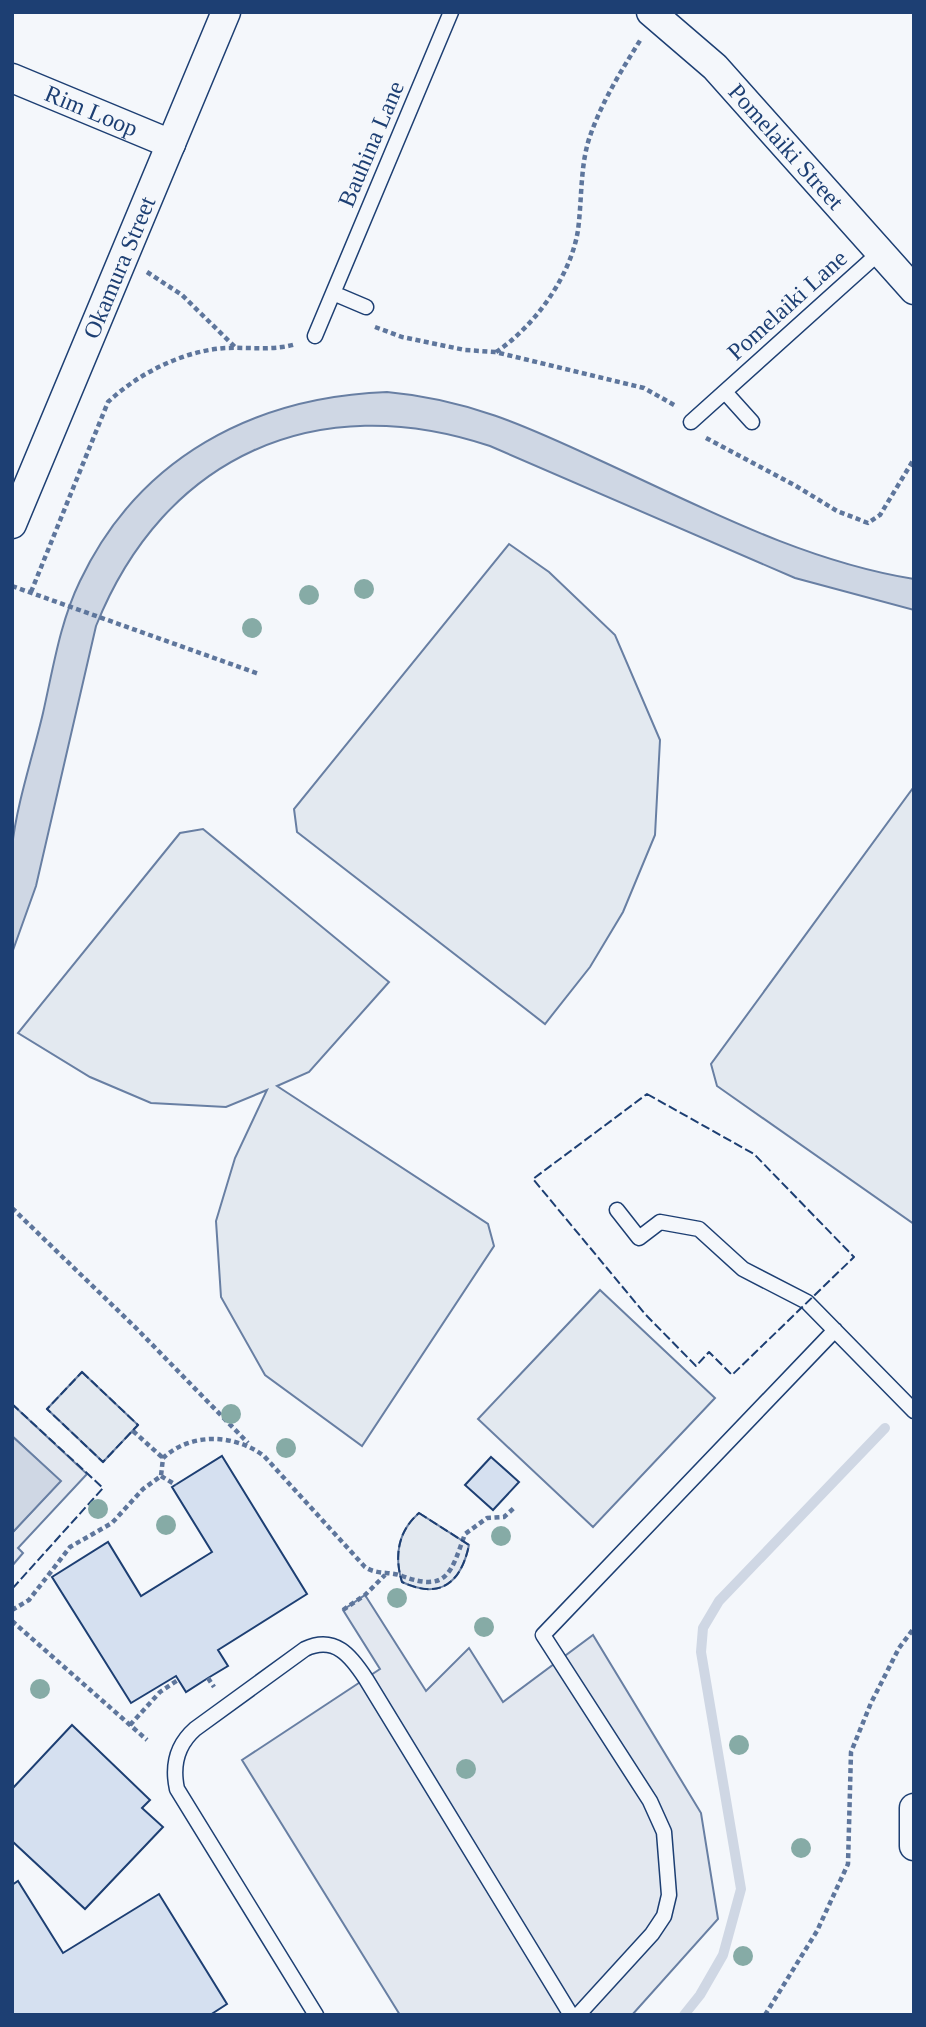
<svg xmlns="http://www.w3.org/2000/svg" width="926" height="2027" font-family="Georgia,serif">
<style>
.green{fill:#e3e9f0;stroke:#687fa3;stroke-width:2}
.parking{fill:#e3e8f0;stroke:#687fa3;stroke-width:2}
.water{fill:#cfd7e4;stroke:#687fa3;stroke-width:2}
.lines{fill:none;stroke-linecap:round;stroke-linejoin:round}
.stream{stroke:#cfd7e4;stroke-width:10}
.building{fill:#d5e0f0;stroke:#1d3f73;stroke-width:2}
.lane-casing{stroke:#1d3f73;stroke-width:17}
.street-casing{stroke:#1d3f73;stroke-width:31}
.path{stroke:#5e769c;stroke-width:4.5;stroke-dasharray:5 3.5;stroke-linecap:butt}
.lane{stroke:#f4f7fb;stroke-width:14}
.street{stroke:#f4f7fb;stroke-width:28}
.fence{stroke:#1d3f73;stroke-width:2;stroke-dasharray:9 3.5;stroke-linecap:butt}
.tree{fill:#86aba6}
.labels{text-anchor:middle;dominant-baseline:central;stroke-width:5;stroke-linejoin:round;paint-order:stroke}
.street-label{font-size:24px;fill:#1d3f73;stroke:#f4f7fb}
</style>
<rect width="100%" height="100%" fill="#f4f7fb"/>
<path class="green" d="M509,544L549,572L615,635L660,740L655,835L623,912L590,967L545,1024L297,832L294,809Z
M913,788H914V1224L717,1086L711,1064Z
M203,829L389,982L309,1072L277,1086L488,1224L494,1246L362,1446L265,1375L221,1297L216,1221L235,1158L267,1090L226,1107L151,1103L90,1077L18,1033L180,833Z
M600,1290L715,1398L593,1527L478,1419Z
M82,1372L138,1425L103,1462L47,1409Z
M419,1513L469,1545C461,1583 440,1600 402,1582C394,1556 398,1531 419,1513Z"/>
<path class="parking" d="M12,1404L87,1474L18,1548L23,1553L12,1566V1533L60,1481L12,1436Z
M365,1595L426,1691L469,1648L503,1702L593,1635L701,1813L718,1919L632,2015H400L242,1760L380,1669L343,1610Z"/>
<path class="water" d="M387,392C467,399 526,426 597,459C700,506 802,561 914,579V610L795,578L490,446C317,388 164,456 96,626L36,886L12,953C12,918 9,881 12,847C17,802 33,756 43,713C53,669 60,622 80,581C139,457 254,397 387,392Z
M12,1436L61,1481L12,1533Z"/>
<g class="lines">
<path class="stream" d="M684,2015L700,1995L723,1955L741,1889L701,1652L703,1628L719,1601L885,1428"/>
</g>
<path class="building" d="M222,1456L307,1594L218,1650L228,1666L208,1678L186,1692L176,1676L131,1703L52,1577L108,1542L141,1596L212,1552L172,1487Z
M491,1457L519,1482L493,1510L465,1485Z
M72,1725L150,1800L142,1808L163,1827L85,1909L12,1841V1789Z
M18,1881L63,1953L159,1894L227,2004L210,2015H12V1885Z"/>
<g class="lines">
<defs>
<path id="lane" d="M333,293L366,307
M315,336L451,12
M725,392L752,422
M691,422L880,252
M617,1210L639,1238L660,1222L699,1229L743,1269L807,1302L914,1411
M316,2015L177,1789C172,1766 177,1745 195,1729L305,1649C335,1635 351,1656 366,1679L571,2015
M578,2015L652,1934L664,1916L669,1895L664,1832L650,1801L543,1635L835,1330"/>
<g id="street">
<path id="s1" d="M651,12L715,67L914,290"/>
<path id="s2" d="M12,78L171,144"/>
<path id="s3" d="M12,524L226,12"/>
<path d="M914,1808V1846"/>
</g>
</defs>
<use href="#lane" class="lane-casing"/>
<use href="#street" class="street-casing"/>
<path class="path" d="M147,272L182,295L236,348
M375,327L402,337L465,350L495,352L644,388L676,406
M496,352C534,327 571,276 578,230C582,200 580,168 589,139C601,103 621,71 641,39
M706,438L796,486L837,511L868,523L880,515L914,459
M12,586L259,674
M31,592L108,402C139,373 183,351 225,348C249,347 273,351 296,344
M12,1208L136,1328L248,1443
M133,1431L163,1458
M161,1476L176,1485
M12,1610L29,1600L70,1547L112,1523L143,1489L161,1476L163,1458C191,1432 235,1434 264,1456L365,1567C377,1575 389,1571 402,1576C448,1593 451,1572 465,1534L487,1518L504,1517L514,1508
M343,1610L365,1595L385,1575
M12,1621L147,1740
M208,1678L214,1687
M130,1725L160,1692L178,1680
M765,2015L817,1931L848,1864L851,1752L871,1703L899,1648L914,1628"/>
<use href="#lane" class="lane"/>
<use href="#street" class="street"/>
<path class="fence" d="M647,1094L754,1154L854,1257L732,1375L709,1352L696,1366L645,1314L533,1179Z
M82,1372L138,1425L103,1462L47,1409Z
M12,1404L103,1488L12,1589
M419,1513L469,1545C461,1583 440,1600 402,1582C394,1556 398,1531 419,1513Z"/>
</g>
<g class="tree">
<circle cx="364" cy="589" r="10"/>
<circle cx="309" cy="595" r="10"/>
<circle cx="252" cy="628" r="10"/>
<circle cx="231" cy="1414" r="10"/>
<circle cx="286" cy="1448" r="10"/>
<circle cx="98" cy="1509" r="10"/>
<circle cx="166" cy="1525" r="10"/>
<circle cx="501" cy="1536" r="10"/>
<circle cx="397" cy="1598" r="10"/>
<circle cx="484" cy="1627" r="10"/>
<circle cx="40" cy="1689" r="10"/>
<circle cx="739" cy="1745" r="10"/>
<circle cx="466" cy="1769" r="10"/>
<circle cx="801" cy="1848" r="10"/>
<circle cx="743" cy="1956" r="10"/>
</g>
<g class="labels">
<g class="street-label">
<text stroke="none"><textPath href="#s2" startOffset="86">Rim Loop</textPath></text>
<text transform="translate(371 144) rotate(-67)">Bauhina Lane</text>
<text stroke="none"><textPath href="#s1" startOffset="191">Pomelaiki Street</textPath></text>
<text stroke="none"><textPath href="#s3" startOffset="278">Okamura Street</textPath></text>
<text transform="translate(787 305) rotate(-42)">Pomelaiki Lane</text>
</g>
</g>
<rect width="926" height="2027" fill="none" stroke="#1d3f73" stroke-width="28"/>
</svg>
